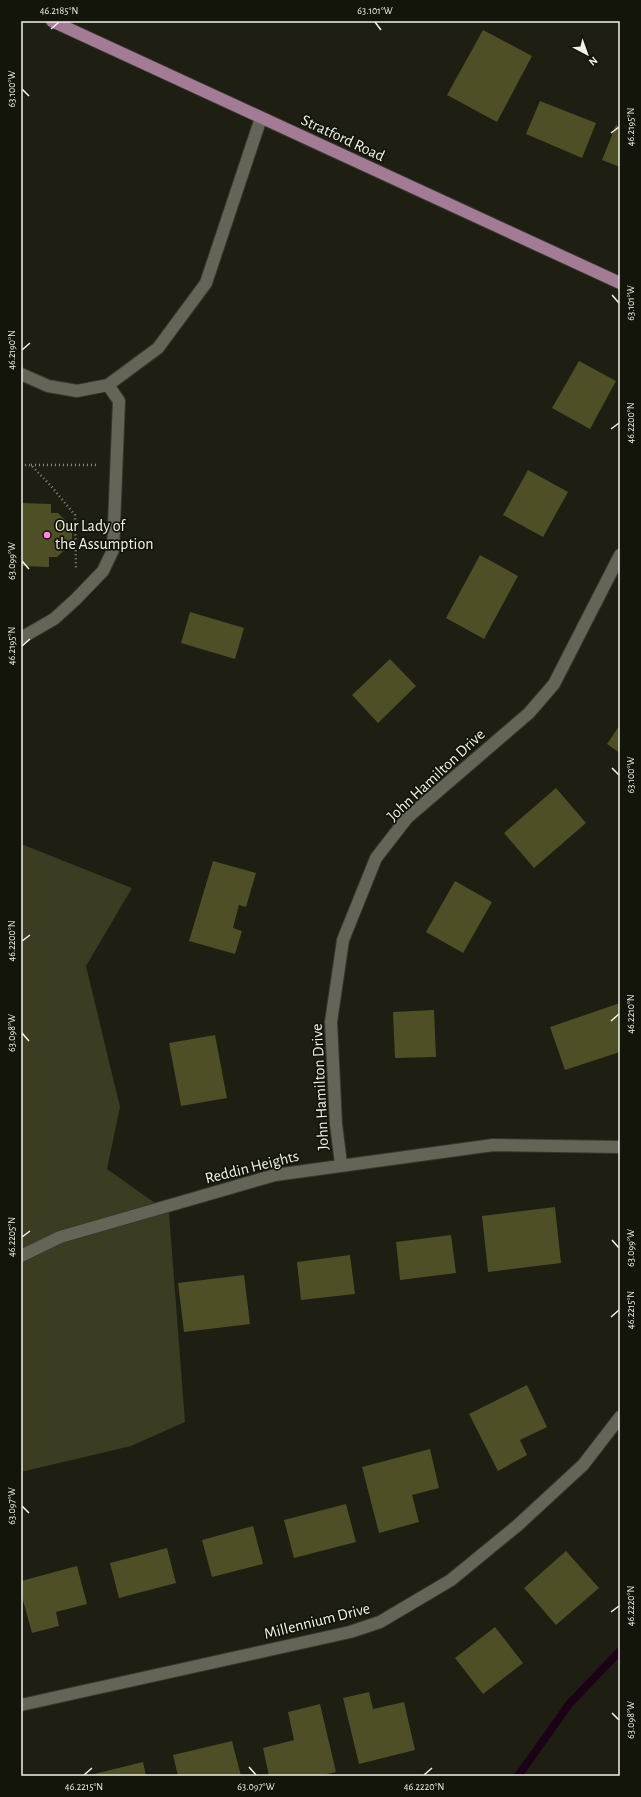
<svg xmlns="http://www.w3.org/2000/svg" width="641" height="1797" font-family="'Alegreya Sans',sans-serif">
<style>
.green{fill:#3b3c21}
.lines{fill:none;stroke-linecap:round;stroke-linejoin:round}
.stream{stroke:#1b0216;stroke-width:8}
.building{fill:#4e4f26}
.minor-casing{stroke:#373730;stroke-width:14}
.major-casing{stroke:#373730;stroke-width:14}
.path{stroke:#8b8b81;stroke-width:2.5;stroke-dasharray:1 3;stroke-linecap:butt}
.minor{stroke:#646557;stroke-width:12}
.major{stroke:#a37b94;stroke-width:12}
.ticks{fill:none;stroke:#f2f2ea;stroke-width:1.5}
.poi-dot{fill:#fd86e2;stroke:#14150a;stroke-width:1.5}
.labels{text-anchor:middle;dominant-baseline:central;stroke-width:3.5;stroke-linejoin:round;paint-order:stroke}
.street-label{font-size:16px;fill:#f2f2ea;stroke:#14150a}
.poi-label{font-size:16px;fill:#f2f2ea;stroke:#14150a;text-anchor:start}
.neatline{fill:none;stroke:#f2f2ea;stroke-width:1.5}
.ticks-label{font-size:10px;text-anchor:middle;fill:#f2f2ea}
</style>
<rect width="100%" height="100%" fill="#1e1e12"/>
<path class="green" d="M21,844L132,888L86,966L120,1107L107,1169L169,1213L185,1422L131,1446L21,1472Z"/>
<g class="lines">
<path class="stream" d="M518,1776L570,1703L620,1651"/>
</g>
<path class="building" d="M483,30L532,56L497,122L447,95Z
M540,101L596,123L582,158L526,134Z
M616,125L620,127V167L602,160Z
M579,361L616,381L590,429L552,408Z
M528,470L568,492L543,537L503,515Z
M21,503L51,504V513H58L72,527V543L57,557H49V567L21,566Z
M480,555L518,576L484,639L446,618Z
M190,612L244,628L235,659L181,643Z
M390,659L416,686L378,723L352,695Z
M620,725V753L607,744Z
M556,788L586,823L534,868L504,833Z
M213,861L256,873L246,907L239,905L233,928L242,931L235,954L189,941Z
M455,881L492,902L463,953L426,932Z
M620,1003V1052L565,1070L550,1027Z
M434,1010L436,1057L395,1058L393,1012Z
M215,1035L227,1098L181,1106L169,1043Z
M555,1207L561,1263L488,1272L482,1216Z
M451,1235L456,1273L400,1280L396,1242Z
M350,1255L355,1294L301,1300L297,1262Z
M244,1275L250,1324L184,1332L178,1283Z
M527,1385L547,1427L520,1440L527,1455L498,1471L469,1414Z
M430,1449L439,1488L412,1495L419,1522L379,1533L362,1467Z
M346,1504L356,1542L294,1558L284,1520Z
M253,1526L263,1564L212,1577L202,1540Z
M167,1548L176,1583L119,1598L110,1563Z
M566,1551L599,1588L556,1625L524,1588Z
M77,1566L87,1604L56,1612L59,1626L32,1633L21,1593V1581Z
M495,1627L523,1663L483,1694L455,1658Z
M369,1692L373,1709L404,1702L415,1750L359,1764L343,1698Z
M320,1704L336,1772L319,1776H269L263,1748L294,1740L288,1712Z
M232,1741L241,1776H178L173,1755Z
M143,1762L146,1776H90V1775Z"/>
<g class="lines">
<defs>
<path id="minor" d="M21,374L48,386L77,391L108,385L158,348L206,283L261,118
M21,638L54,619L76,599L103,571L113,550L119,401L108,385
M341,1164L336,1124L331,1022L343,940L376,858L407,818L529,713L554,684L620,555
M21,1256L60,1237L275,1175L493,1145L620,1147
M21,1705L350,1632L380,1622L451,1580L518,1525L583,1465L620,1417"/>
<path id="major" d="M52,21L620,283"/>
</defs>
<use href="#minor" class="minor-casing"/>
<use href="#major" class="major-casing"/>
<path class="path" d="M21,465H31L51,486L75,515L76,570
M31,465H96"/>
<use href="#minor" class="minor"/>
<use href="#major" class="major"/>
</g>
<path class="ticks" d="M375,22L381,30M51,29L59,22M22,89L29,96M611,133L619,127M612,295L619,303M22,350L30,343M611,429L619,423M22,561L29,569M22,646L30,639M612,768L619,775M22,941L30,935M611,1021L619,1014M22,1033L29,1041M22,1237L30,1231M612,1240L619,1248M611,1317L619,1310M22,1506L29,1513M611,1612L619,1606M612,1713L619,1720M249,1767L256,1775M84,1775L92,1768M424,1775L432,1768"/>
<circle class="poi-dot" cx="47" cy="535" r="4"/>
<g class="labels">
<g class="street-label">
<text transform="translate(343 138) rotate(25)">Stratford Road</text>
<text transform="translate(436 775) rotate(-43)">John Hamilton Drive</text>
<text transform="translate(320 1087) rotate(-93)">John Hamilton Drive</text>
<text transform="translate(252 1167) rotate(-14)">Reddin Heights</text>
<text transform="translate(317 1621) rotate(-14)">Millennium Drive</text>
</g>
<g class="poi-label">
<text x="55" y="526">Our Lady of<tspan x="55" dy="18">the Assumption</tspan></text>
</g>
</g>
<rect width="641" height="1797" fill="none" stroke="#14150a" stroke-width="44"/>
<g transform="translate(587 54) rotate(139)" stroke="#14150a" stroke-width="3" paint-order="stroke">
<path d="M0-3L7 15L0 10L-7 15Z" fill="#f2f2ea"/>
<text y="-6" font-size="11" font-weight="bold" text-anchor="middle" fill="#f2f2ea">N</text>
</g>
<rect x="22" y="22" width="597" height="1753" class="neatline"/>
<g class="ticks-label">
<text x="59" y="14">46.2185°N</text>
<text x="375" y="14">63.101°W</text>
<text transform="translate(11 89) rotate(-90)" y="4">63.100°W</text>
<text transform="translate(630 127) rotate(-90)" y="4">46.2195°N</text>
<text transform="translate(630 303) rotate(-90)" y="4">63.101°W</text>
<text transform="translate(11 350) rotate(-90)" y="4">46.2190°N</text>
<text transform="translate(630 423) rotate(-90)" y="4">46.2200°N</text>
<text transform="translate(11 561) rotate(-90)" y="4">63.099°W</text>
<text transform="translate(11 646) rotate(-90)" y="4">46.2195°N</text>
<text transform="translate(630 775) rotate(-90)" y="4">63.100°W</text>
<text transform="translate(11 941) rotate(-90)" y="4">46.2200°N</text>
<text transform="translate(630 1014) rotate(-90)" y="4">46.2210°N</text>
<text transform="translate(11 1033) rotate(-90)" y="4">63.098°W</text>
<text transform="translate(11 1237) rotate(-90)" y="4">46.2205°N</text>
<text transform="translate(630 1248) rotate(-90)" y="4">63.099°W</text>
<text transform="translate(630 1310) rotate(-90)" y="4">46.2215°N</text>
<text transform="translate(11 1506) rotate(-90)" y="4">63.097°W</text>
<text transform="translate(630 1606) rotate(-90)" y="4">46.2220°N</text>
<text transform="translate(630 1720) rotate(-90)" y="4">63.098°W</text>
<text x="84" y="1790">46.2215°N</text>
<text x="256" y="1790">63.097°W</text>
<text x="424" y="1790">46.2220°N</text>
</g>
</svg>
